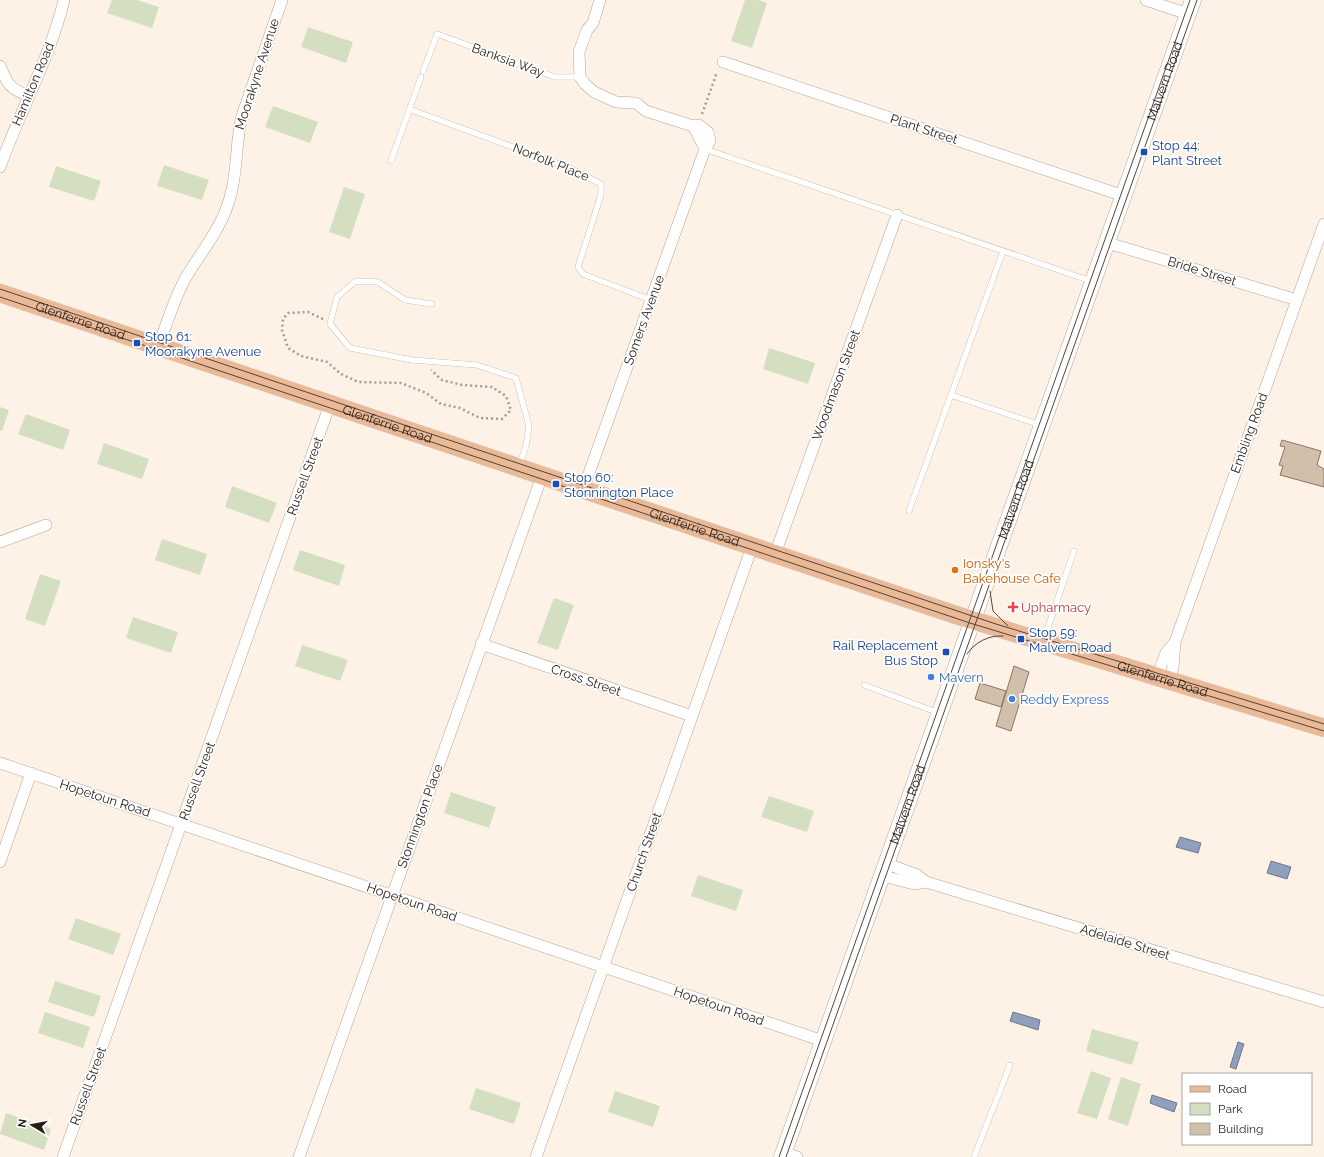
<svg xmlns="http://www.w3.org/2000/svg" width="1324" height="1157" font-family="Raleway,sans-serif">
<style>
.green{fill:#d4dfc1}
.water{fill:#8f9fbe;stroke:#6f788c}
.building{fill:#d1beab;stroke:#887765}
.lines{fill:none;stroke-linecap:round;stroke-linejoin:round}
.lane-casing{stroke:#b5a390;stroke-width:6}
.street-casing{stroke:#b5a390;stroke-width:12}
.secondary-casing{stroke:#b5a390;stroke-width:17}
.primary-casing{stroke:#d8d6d5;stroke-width:19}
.path{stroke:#a59b91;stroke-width:2.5;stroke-dasharray:2 3;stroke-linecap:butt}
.lane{stroke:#fff;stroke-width:5.5}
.street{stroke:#fff;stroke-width:11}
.secondary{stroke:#fff;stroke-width:16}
.primary{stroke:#ebb996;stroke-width:18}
.tram{stroke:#4e463e;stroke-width:1}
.transit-dot{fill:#1a4fb4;stroke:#fff;stroke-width:1.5}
.food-dot{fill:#e8710a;stroke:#fff;stroke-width:1.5}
.health-dot{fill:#e0444e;stroke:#fff;stroke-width:1.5}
.shop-dot{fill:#3f7fe0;stroke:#fff;stroke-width:1.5}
.labels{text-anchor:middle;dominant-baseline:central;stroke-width:3.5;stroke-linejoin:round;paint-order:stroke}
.street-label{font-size:13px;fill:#251e17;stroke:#fff}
.transit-label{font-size:13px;fill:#164399;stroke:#fff;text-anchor:start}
.food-label{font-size:13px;fill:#c56008;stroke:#fff;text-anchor:start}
.health-label{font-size:13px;fill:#be3a42;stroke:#fff;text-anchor:start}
.shop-label{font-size:13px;fill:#366cbe;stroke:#fff;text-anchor:start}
</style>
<rect width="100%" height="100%" fill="#fef2e6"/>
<path class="green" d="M112,0H137L159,7L152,28L107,13Z
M745,0H759L767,3L752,48L731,41Z
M308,27L353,42L346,63L301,47Z
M273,106L318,122L310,143L265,127Z
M164,165L209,180L202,200L157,186Z
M56,166L101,181L94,201L49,187Z
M344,187L365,194L350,239L329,232Z
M769,348L815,363L808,384L763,369Z
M0,407L9,410L2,431L0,430Z
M26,414L70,430L63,450L18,434Z
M104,443L149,459L142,479L97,464Z
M232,486L277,503L269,523L225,507Z
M162,539L207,554L200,575L155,560Z
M300,550L345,565L339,586L293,570Z
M40,574L61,581L45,626L25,619Z
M554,598L574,605L558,650L537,643Z
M133,617L178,632L171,653L126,638Z
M302,645L348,660L340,681L295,666Z
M451,792L496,807L489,828L444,813Z
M769,796L814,811L807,832L761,817Z
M698,875L743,890L736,911L691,896Z
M76,918L121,934L113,955L68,939Z
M55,981L101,996L94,1017L48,1002Z
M45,1012L90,1027L83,1048L38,1033Z
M1092,1029L1139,1042L1132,1065L1086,1051Z
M1091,1071L1111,1078L1097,1119L1077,1113Z
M1121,1077L1141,1084L1128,1126L1108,1119Z
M476,1088L521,1103L514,1124L469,1109Z
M615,1091L660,1106L653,1127L608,1112Z
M6,1113L51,1129L44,1150L0,1134Z"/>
<path class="water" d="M1180,837L1201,843L1198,853L1176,847Z
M1271,861L1291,867L1287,879L1267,873Z
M1013,1012L1040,1020L1038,1030L1010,1021Z
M1238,1042L1244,1044L1236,1069L1230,1067Z
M1152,1095L1177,1103L1174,1112L1150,1103Z"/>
<path class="building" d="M1282,440L1321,451L1317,465L1324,469V487L1280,475L1283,466L1279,465L1285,447L1280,446Z
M1014,666L1029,672L1011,731L996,726Z
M980,683L1006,691L1001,707L975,699Z"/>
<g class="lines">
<defs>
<path id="lane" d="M423,72L437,34L555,77H580
M409,109L570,168L601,184V195L578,267L583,274L651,300
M705,149L1091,281
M391,161L421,77
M432,304L405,300L378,282L356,281L337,297L330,324L350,348L412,360L477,365L516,378L529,426L526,446L519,466
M951,395L1040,425
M909,511L1003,251
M1044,639L1074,551
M864,685L939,713
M974,1157L1010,1065"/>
<path id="street" d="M1146,0L1188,14
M723,62L1124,196
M0,66C8,85 8,87 28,96
M693,126L705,149
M0,167C20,111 50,58 64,0
M1108,243L1297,300
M158,346C167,324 173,302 184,281C199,254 220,231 229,201C238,174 235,144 242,116L282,0
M583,490L705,149L710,141L708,132L699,125L693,126L646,111L636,103L616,102L594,92L585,84L580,77L579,52L587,30L593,23L600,0
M0,542L46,525
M775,554L897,215
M481,644L692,716
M1157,677L1166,653L1175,642L1324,224
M1169,681L1173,667L1175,642
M0,763L823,1041
M0,862L31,773
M887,864L917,875L926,882L1324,1002
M883,876L914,884L926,882
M784,1153L797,1157
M63,1157L330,404
M299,1157L542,476
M536,1157L752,547"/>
<g id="secondary">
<path id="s1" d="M782,1157L1193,0"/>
</g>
<g id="primary">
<path id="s2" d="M0,293L956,615L1324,728"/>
</g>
</defs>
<use href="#lane" class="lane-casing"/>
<use href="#street" class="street-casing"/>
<use href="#secondary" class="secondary-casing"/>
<use href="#primary" class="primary-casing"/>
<path class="path" d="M702,114L717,72
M323,319L308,312L288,313L283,319L282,330L288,348L301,356L327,362L341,374L358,382L401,383L426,393L441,404L460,408L480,418L502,419L511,410L506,396L492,387L462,385L442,380L431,370"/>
<use href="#lane" class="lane"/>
<use href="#street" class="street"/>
<use href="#secondary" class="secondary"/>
<use href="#primary" class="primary"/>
<path class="tram" d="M0,289L996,624L1324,724
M0,297L970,623L1324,731
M990,591L993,611L1008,626
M967,654C975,642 989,635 1003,636
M779,1157L1190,0
M786,1157L1197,0"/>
</g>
<g class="transit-dot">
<rect x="1140" y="148" width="8" height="8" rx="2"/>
<rect x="133" y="339" width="8" height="8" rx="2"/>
<rect x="552" y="480" width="8" height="8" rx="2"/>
<rect x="1017" y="635" width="8" height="8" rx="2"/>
<rect x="942" y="648" width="8" height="8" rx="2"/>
</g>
<circle class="food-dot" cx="955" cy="570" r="4"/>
<path class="health-dot" d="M1011 601h4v4h4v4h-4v4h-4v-4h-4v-4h4z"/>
<g class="shop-dot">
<circle cx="931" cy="677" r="4"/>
<circle cx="1012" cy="699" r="4"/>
</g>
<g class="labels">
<g class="street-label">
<text transform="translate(508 60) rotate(20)">Banksia Way</text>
<text transform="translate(257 74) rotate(-72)">Moorakyne Avenue</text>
<text stroke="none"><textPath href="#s1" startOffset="1142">Malvern Road</textPath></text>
<text transform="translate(33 84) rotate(-67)">Hamilton Road</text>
<text transform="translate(924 129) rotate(18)">Plant Street</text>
<text transform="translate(551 162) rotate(22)">Norfolk Place</text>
<text transform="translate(1202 271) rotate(17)">Bride Street</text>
<text stroke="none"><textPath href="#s2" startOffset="85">Glenferrie Road</textPath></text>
<text transform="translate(644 320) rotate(-70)">Somers Avenue</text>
<text transform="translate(836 385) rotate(-70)">Woodmason Street</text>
<text stroke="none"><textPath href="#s2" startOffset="409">Glenferrie Road</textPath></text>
<text transform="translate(1249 433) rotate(-70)">Embling Road</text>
<text transform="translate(305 476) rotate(-70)">Russell Street</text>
<text stroke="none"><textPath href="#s1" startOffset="698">Malvern Road</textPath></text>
<text stroke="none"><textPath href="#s2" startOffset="733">Glenferrie Road</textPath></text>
<text stroke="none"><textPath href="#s2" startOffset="1225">Glenferrie Road</textPath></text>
<text transform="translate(586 680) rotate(19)">Cross Street</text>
<text transform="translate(197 781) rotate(-70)">Russell Street</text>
<text transform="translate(105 798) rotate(18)">Hopetoun Road</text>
<text stroke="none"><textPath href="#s1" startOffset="374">Malvern Road</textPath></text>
<text transform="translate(420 816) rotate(-70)">Stonnington Place</text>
<text transform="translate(644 852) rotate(-71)">Church Street</text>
<text transform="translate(412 902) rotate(19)">Hopetoun Road</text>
<text transform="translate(1125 942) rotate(17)">Adelaide Street</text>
<text transform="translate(719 1006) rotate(19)">Hopetoun Road</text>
<text transform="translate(88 1086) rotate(-70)">Russell Street</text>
</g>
<g class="transit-label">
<text x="1152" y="145">Stop 44:<tspan x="1152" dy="15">Plant Street</tspan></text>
<text x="145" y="336">Stop 61:<tspan x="145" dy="15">Moorakyne Avenue</tspan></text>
<text x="564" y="477">Stop 60:<tspan x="564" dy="15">Stonnington Place</tspan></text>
<text x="1029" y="632">Stop 59:<tspan x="1029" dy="15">Malvern Road</tspan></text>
<text x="938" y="645" text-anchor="end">Rail Replacement<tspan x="938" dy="15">Bus Stop</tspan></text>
</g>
<g class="food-label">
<text x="963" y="563">Ionsky's<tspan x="963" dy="15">Bakehouse Cafe</tspan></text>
</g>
<g class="health-label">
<text x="1021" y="607">Upharmacy</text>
</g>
<g class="shop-label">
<text x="939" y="677">Mavern</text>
<text x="1020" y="699">Reddy Express</text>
</g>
</g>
<rect x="1182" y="1073" width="130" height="72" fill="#ffffff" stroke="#a8a5a2"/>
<rect x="1190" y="1086" width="20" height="6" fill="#ebb996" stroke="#a8a5a2"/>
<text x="1218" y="1093" font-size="12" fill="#251e17">Road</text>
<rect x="1190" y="1103" width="20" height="12" fill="#d4dfc1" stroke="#a8a5a2"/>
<text x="1218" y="1113" font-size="12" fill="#251e17">Park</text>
<rect x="1190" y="1123" width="20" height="12" fill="#d1beab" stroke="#a8a5a2"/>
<text x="1218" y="1133" font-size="12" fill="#251e17">Building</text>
<g transform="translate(32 1125) rotate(280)" stroke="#ffffff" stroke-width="3" paint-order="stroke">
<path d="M0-3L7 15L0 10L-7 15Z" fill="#251e17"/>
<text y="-6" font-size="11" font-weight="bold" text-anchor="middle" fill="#251e17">N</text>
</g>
</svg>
